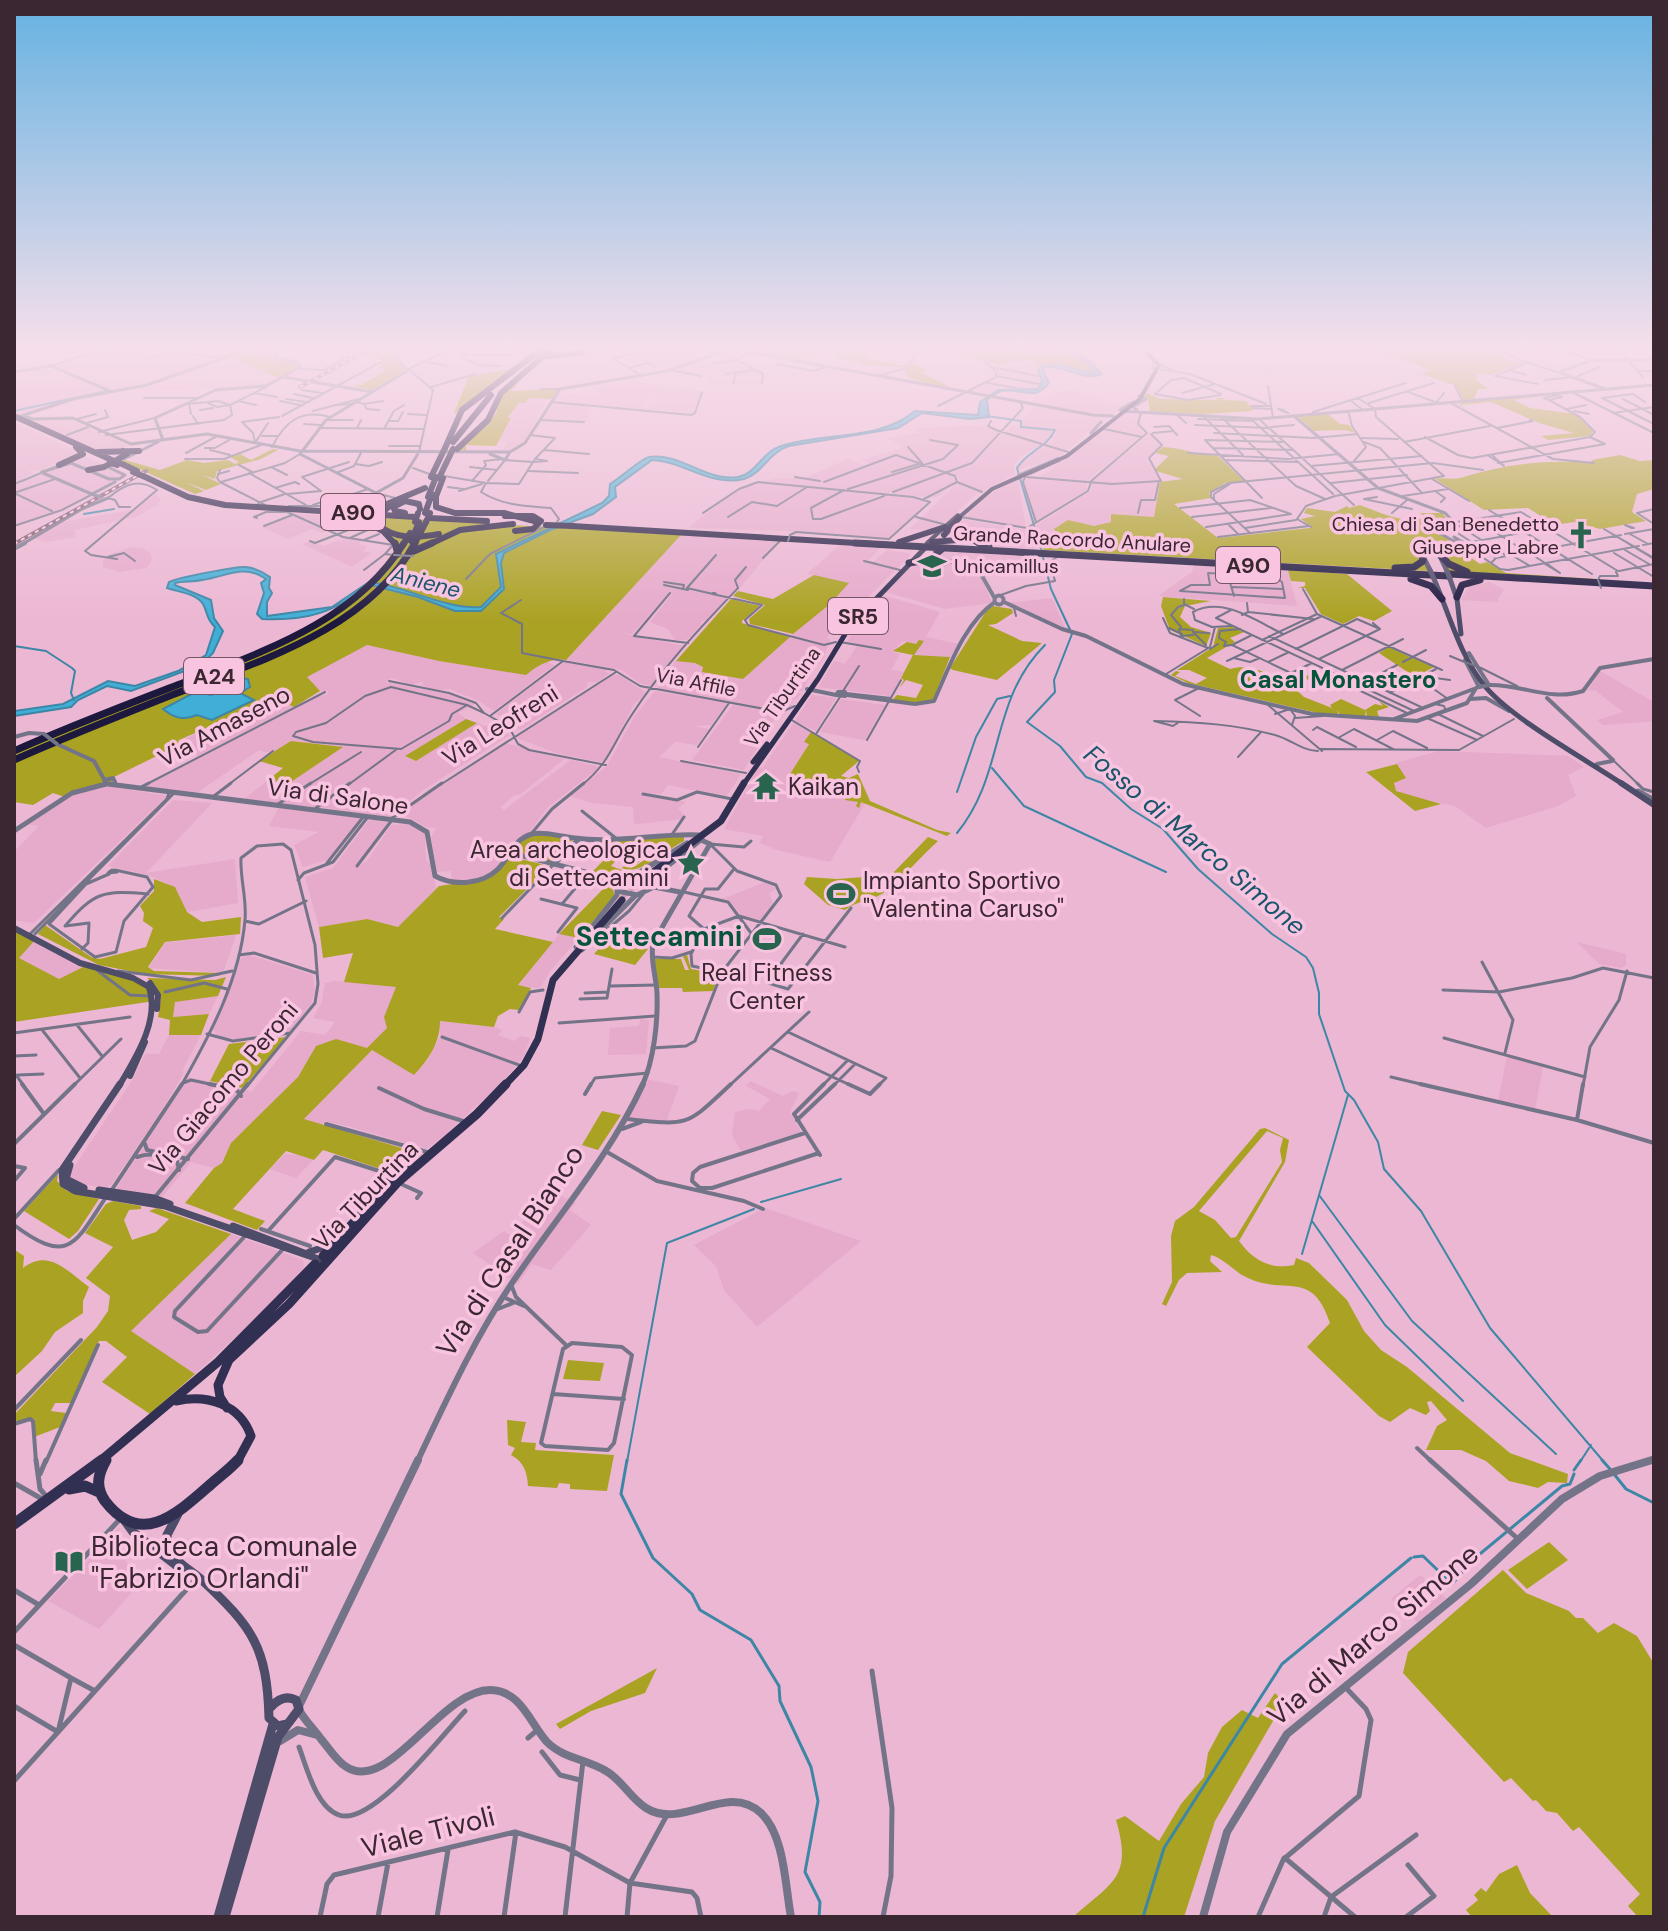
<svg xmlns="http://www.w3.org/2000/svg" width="1668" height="1931" font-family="'DM Sans',sans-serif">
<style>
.built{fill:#e6aaca}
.green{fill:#aaa222;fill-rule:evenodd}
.water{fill:#40afd7;stroke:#3e86a6;stroke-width:2}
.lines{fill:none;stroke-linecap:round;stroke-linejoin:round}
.stream-far1{stroke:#3e86a6;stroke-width:2}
.stream{stroke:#3e86a6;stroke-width:3}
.primary-tunnel{stroke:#c99ab3;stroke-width:7;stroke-dasharray:7 3;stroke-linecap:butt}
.pedestrian-far1{stroke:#747489;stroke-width:2}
.pedestrian{stroke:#747489;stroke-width:5}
.minor-far3{stroke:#747489;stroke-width:2}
.minor-far2{stroke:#747489;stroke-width:3}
.minor-far1{stroke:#747489;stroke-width:4}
.minor{stroke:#747489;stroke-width:5}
.tertiary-far4{stroke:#747489;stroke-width:3}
.tertiary-far3{stroke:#747489;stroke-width:4}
.tertiary-far2{stroke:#747489;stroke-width:5}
.tertiary-far1{stroke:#747489;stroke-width:6}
.tertiary{stroke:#747489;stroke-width:8}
.secondary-far3{stroke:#4d4c69;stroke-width:5}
.secondary-far2{stroke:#4d4c69;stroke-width:6}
.secondary-far1{stroke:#4d4c69;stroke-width:7}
.secondary{stroke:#4d4c69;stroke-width:9}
.primary-far4{stroke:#323052;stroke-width:4}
.primary-far3{stroke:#323052;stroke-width:5}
.primary-far2{stroke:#323052;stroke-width:7}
.primary-far1{stroke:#323052;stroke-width:9}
.primary{stroke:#323052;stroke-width:11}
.motorway-far1{stroke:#1d183e;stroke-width:6}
.motorway{stroke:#1d183e;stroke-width:7}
.rail-casing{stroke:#775869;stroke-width:4}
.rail{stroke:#f9c4e0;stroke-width:2;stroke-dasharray:4;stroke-linecap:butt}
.minor-bridge{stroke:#747489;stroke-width:2}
.tertiary-bridge-far1{stroke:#747489;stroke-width:3}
.tertiary-bridge{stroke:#747489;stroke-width:4}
.secondary-bridge{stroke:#4d4c69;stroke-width:5}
.motorway-bridge{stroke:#1d183e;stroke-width:6}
.labels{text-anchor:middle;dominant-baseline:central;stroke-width:7;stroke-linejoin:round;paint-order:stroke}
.far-poi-label{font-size:20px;fill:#3b2732;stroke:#f9c4e0;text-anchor:end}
.far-street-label{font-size:20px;fill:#3b2732;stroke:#f9c4e0}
.shield{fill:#f9c4e0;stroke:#745666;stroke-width:2}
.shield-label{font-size:22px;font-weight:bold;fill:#3b2732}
.far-water-label{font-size:22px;font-style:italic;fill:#1a566b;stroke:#f9c4e0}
.far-quarter-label{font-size:24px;font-weight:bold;fill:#06543c;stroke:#f9c4e0}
.street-label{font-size:24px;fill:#3b2732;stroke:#f9c4e0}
.poi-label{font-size:24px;fill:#3b2732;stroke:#f9c4e0;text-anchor:start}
.water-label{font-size:26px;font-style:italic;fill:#1a566b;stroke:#f9c4e0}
.quarter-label{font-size:28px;font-weight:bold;fill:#06543c;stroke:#f9c4e0}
.near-street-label{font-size:28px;fill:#3b2732;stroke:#f9c4e0}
.near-poi-label{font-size:28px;fill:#3b2732;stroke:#f9c4e0;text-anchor:start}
</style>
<rect width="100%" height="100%" fill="#ecb7d3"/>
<path class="built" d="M103,351H130L150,360L173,352L242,351L208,363L220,367L238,361L280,378L261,387L142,391L138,386L111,391L57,366Z
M641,351L747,353L736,359L761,374L764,384H707L708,377L673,370L675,367L656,361L639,362L626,355Z
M985,361L1005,366L1039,364L1035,369L1041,385L1034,391L997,390L987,395L967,391L997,376Z
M46,369L59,372L108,391L29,414L14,412V373Z
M607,381L612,385L635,381L703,391L692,414L645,409L653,400L665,399L652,397L642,409L572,403L593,408L586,422L542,420L557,395L592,393L604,400L588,385Z
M1066,390L1099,396L1096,400L1125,406L1092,428L1061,456L1017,470L1023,458L1047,446L1057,434L1053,428L1035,429H1050L1053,435L1044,444L1021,456L1014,465V474L974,496L946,523L934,521L944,525L934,530L910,529L959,481L958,477L953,475L955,482L937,498L890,494L949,472L885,494L851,492L877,495L855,507L888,495L928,501L892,537L885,539L792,531L688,528L727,497L749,485L778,478H804L848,459L869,467L873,465L862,460L904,447L887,438L919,433L914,429L969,425L988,427L1002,433L971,464L1012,425L1022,427V421L1045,398Z
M529,398L548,399L523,444L507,451L503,449L509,441H499L511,419L508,418L519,403Z
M1125,412L1140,413L1137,424L1144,434L1087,481V490L1034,523L1021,478L1040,477Z
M25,418H72L92,430L132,444L119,450L100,452Z
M14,422L65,446L81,452L40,471L27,470L34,473L14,483Z
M1150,434L1161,446L1147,458L1160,482L1154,517L1112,514L1111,522L1101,526L1074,523L1059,530V537L1038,538L1035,526L1091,491V480Z
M84,456L124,475L62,509L14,525V485Z
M1018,479L1026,527L964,517L987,495Z
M156,494L161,500L157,505L136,517L75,530L76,537L46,542L33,538L56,523L132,510Z
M289,513L350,517L362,521L336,532L331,529L322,533L312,529L288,539L262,527L293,515Z
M961,519L1025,530L1031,529L1037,549L995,547L946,534Z
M682,534L780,540L733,596L727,598L707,621H702V625L686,640H675L668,629L650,622L671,595L670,592L632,634L620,633L684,646L653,687L639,683L622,670L566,660Z
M345,538L362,541L359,544L367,547L363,551L372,553L352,567L302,544L310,541L324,546Z
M842,543L881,547L869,560L873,562L887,550L909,553L910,556L827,637L830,640L823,659L812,671L803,691H796L801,694L796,699L791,700L794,703H788L792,705L789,710L784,712L657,689L676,661L695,663L703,667V672L743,679L849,584L807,574Z
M132,547L143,548L151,554L152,560L147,568L120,572L103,567V560L110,554Z
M942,551L1038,555L1041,566L1024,565L1023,571H1034L985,577L982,571L985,568L937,557Z
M937,560L948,562L928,573L951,562L978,570L992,603L945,609L885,592L910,568Z
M1194,563L1288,570L1297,606L1158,596L1192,572Z
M1489,582L1504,589L1497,602L1461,600L1469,586Z
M883,595L940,612L926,637L959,644L950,657L913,655L923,641L916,644L902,641L893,652L900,654L891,670L904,672L890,696L818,687L834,661L845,664L857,646L889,651L847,642L857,627L854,625Z
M1052,598L1066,630L1007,603Z
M367,645L439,661L525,674L546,662L554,665L494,711L479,701L450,689L436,690L421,685L424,683L420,682L412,685L392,678L385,682L448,694L475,704L458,713L466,719L406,757L416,761L477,723L510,735L423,790L390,818L325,808L242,801L268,780L288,784L342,747L291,741L273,754L259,750L194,795L141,788L317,696L327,695L329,691H318L304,678Z
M563,662L606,669L605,672L610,673L597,682H587V687L520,730L512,721L496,714Z
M1600,671L1654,702V721L1603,725L1597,720L1623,712L1596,691L1588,690Z
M611,675H620L646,693L634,704L606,759L600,762L556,753L517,738L518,735Z
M655,691L725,703L726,705L711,725L692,726L709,729L697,745L675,742L659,757L741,774L726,797L668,785L661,794L642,793L686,802L678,808L684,816L682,819L638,824L634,823L633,807L592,803L570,796L607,766L634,717Z
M812,695L836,698L816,731L795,721Z
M271,696L294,707L198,756L175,744Z
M841,699L885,705L865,740L820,732Z
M733,705L778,713L744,770L692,760Z
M794,722L811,732L805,742L809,743L790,774L865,803L830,862L777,850L760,843L763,836L724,829L758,768L763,767Z
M505,743L564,759L521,794L514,795L501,807L504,810L571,760L600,767L548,807L529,833L514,841L499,865L487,876L452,882L451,871L437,872L431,837L436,828L426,827L404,815L422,797Z
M1439,751L1568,756L1584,767L1568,775L1576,796L1558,806L1486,828L1455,806L1403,795L1393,788L1400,767L1396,763Z
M103,785L167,796L34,923L18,921L14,919V852L39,826L26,824L72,794Z
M173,800L212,803L146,873L235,859L238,903L187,912L175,887L148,875L108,866Z
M279,807L363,817L327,860L303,867L294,845L319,832L269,826Z
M374,820L388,823L356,867L367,861L391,825L410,824L425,834L426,861L432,864L436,888L398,927L367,919L319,927L305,877L333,868L368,821Z
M765,882L777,889L769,893L774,905L760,921L741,915L728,899H722Z
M559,934L579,938L551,970L540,988L518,986Z
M236,935L223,973L149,968L165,943Z
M36,939L87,965L59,979L18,958Z
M1577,942L1626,954V965L1621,968L1599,964Z
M249,955L313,975L315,992L311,1004L290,1031L235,1039L217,1036L213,1029L240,959Z
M335,981L397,987L385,1016L387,1028L367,1048L336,1041L316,1046L298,1077L231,1143L221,1163L214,1168L191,1162L163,1196L115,1190L188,1077L243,1088L251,1092L301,1031L325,1035L335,1022L313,1018L322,1002L325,983Z
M218,996L209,1014L172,1017L175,1001Z
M640,1019L649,1020L646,1054L608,1055L610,1028L639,1026Z
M439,1021L494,1027L502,1030L498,1035L514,1041L521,1036L530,1038L524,1056L504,1080L443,1137L426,1149L351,1127L325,1121L321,1125L304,1119L372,1050L414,1074L427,1061L440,1037Z
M169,1035H201L182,1071H185L158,1117L111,1185L104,1188L77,1183L70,1178L72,1170L131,1082L145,1054H159Z
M1507,1056L1543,1066L1535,1109L1498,1101Z
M646,1079L679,1086L666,1123L623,1119Z
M750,1081L783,1096L793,1091L799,1093L790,1112L801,1132L741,1151L732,1135L735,1112L749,1109L759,1111L770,1099L746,1086Z
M285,1154L299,1155L313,1160L296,1178L270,1169Z
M552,1192L576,1203L570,1210L591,1225L551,1270L532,1264L518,1284L473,1253L504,1231L510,1235Z
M765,1208L861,1241L757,1327L724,1290L716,1266L694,1245Z
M231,1234L303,1260L304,1267L266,1309L195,1374L130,1331Z
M120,1527L118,1534L135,1589L99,1629L48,1601Z
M1420,1575L1446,1598L1417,1622L1391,1599Z"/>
<path class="green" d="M244,351L267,353V356L274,354L275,358L299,366L280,378L228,356Z
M370,351H395L396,361L405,371L372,390L352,386L360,384L357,387L384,372L385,369L379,368L384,363L377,357L363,355Z
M743,351H862L870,359L904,366L917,352L909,366L913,364L928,369L922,373L948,386L942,388L881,376L891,370L885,376L926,383L908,377L904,367L863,365L861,362L833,358L836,355L821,352L814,356L806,354L795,361Z
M1069,351L1086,362L1096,374L1057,364L1038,368L1032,360L1009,361L1005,366L983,361L960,352Z
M1381,351H1501L1504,354L1498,355L1515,363H1524L1491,375L1476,373L1477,381L1489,389H1478L1474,399L1464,400L1456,386L1422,374L1430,370Z
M511,369L457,413H454L469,376Z
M515,382H519L511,391L558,389L552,399L529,398L525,403H519L508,417L511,418L496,446L466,445V450L457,451L490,422L496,413L500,397Z
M1147,393L1160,399L1218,400L1216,398H1226L1222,400L1246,401L1253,411L1204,414L1150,411L1148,398L1144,397Z
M1552,394L1514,400L1530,408L1576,414L1593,431L1590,436L1548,440L1541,436L1574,433L1539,423L1491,402L1461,405L1466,409L1459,405L1462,402Z
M1328,414L1340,424L1349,425L1355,433L1346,430L1314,431L1297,416Z
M1163,447C1181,448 1196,454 1218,456L1244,481L1225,483L1209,493L1211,498L1174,504L1218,538L1310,528L1312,527L1301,519L1315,516L1304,513L1307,508L1335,512L1347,506L1349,508L1360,505C1380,512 1403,525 1426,517L1420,513H1442L1448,520L1431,526V530L1453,540L1450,544L1421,550L1419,552L1429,571L1043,550L1038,538L1059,537L1054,529L1068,520L1094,526L1111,522V514L1154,517L1160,482L1183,479L1156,471L1155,469L1169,456L1155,453Z
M273,449L278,450L261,459L217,471L215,479L203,475L221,484L206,490L185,482L204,491L195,494L121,461L125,460L160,470L187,460L204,463L228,460L235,464L239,462L230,457L240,454L251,460Z
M1620,455L1640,461L1654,460V489L1637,494L1632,512L1646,521L1600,529L1574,522L1555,525L1528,508L1484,510L1435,479C1443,477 1452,480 1460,478C1504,465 1543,459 1590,463L1592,460Z
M380,517L681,535L566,660C552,657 536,666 526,675L439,661L367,645L307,677L320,691L294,707L271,696L241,713L179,740L177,746L112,778V782L65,797L53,793L33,805L14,802V750L260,651L327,616L368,587L399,544L386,532L406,535L395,533L380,524Z
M1458,547L1466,548L1460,550L1480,564L1487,562L1506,573L1596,579V581L1449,572L1443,552Z
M1288,570L1347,574L1392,611L1374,621L1359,616L1343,624L1321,614L1305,588H1298L1305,586V582L1291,581Z
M814,575L849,583L830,604L793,634L750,624L749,619L765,605L733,596L738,591L773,599Z
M1163,597L1211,601L1185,606L1180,617L1191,627L1211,633L1206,646L1170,630L1161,606Z
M731,599L760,606L742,621V623L790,637L743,679L702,672L703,667L695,663L676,661Z
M993,606L1012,609L1013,613L996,624L988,625L1022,641L1042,643L997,680L953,670L950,668L987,610Z
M1232,627L1244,632L1230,638L1235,642L1207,658L1230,669C1249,663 1270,674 1287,683L1284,679L1318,674L1308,678L1311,682L1304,677L1298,678L1301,682L1291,685L1304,697L1332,708L1330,705L1341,699L1365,710L1375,704L1383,706L1379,701L1389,707L1377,711L1379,717H1367L1366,710L1365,717L1341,716L1337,710L1339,716L1318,713L1188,683L1171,675L1176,671L1180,672L1175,676L1196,684L1207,678L1189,670H1177L1213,647L1218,628Z
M919,640L924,641L914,655L950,657L933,700L921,704L892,700L897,695L916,698L923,685L906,680L899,688L904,680L901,678L913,655L893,651L907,642L916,644Z
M1389,647L1410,657L1402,662L1413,658L1434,667L1415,677L1379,653Z
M466,719L477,723L416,761L405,756Z
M811,732L859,761L841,776L849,778L858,774L870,801L937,830L951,833L947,836L861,802L859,808L856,806L858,802L845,800L847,796L790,774L809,744L804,742Z
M291,741L343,747L288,784L268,780L283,768L259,761Z
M1397,764L1406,778L1394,783L1396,791L1441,804L1415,811L1366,772Z
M542,834L573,840L551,863L514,854L511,849L532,835Z
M684,836V841C667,849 640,877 622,868L627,863L631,868C643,863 651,854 656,843L637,864L617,859L611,866L625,871L619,874L592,872L604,860L599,859L608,849L592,845L594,842Z
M928,837L938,841C920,857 905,876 886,891C874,901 857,900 845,910L828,905L804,884L807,877L837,879L878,876L890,881L894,872Z
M512,857L550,866L499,917L504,919L495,929L553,942L518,985L531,988L519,1010L510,1009L498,1016L494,1027L440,1021C440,1043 429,1059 414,1075L372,1050L304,1119L422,1154L396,1174L323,1150L314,1160L286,1151L233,1209L265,1221L257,1230L185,1203L214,1168L222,1163L231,1143L298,1077L316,1046L336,1039L367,1048L387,1028L384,1017L396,987L344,982L353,953L323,958L319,927L367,919L398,927L439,886L486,879L507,858Z
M589,876L610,880L615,896L579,938L559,934L604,888L584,883Z
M154,879L175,887L187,912L202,922L241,917L240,934L165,942L148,967L154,971L220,973L219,976L145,974L99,965L38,934L45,925L91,957L100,959L146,947L153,928L143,921L144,913L140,906L154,891Z
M14,928L36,939L19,958L59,979L87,965L147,986L154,1001L14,1022Z
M608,938L648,949L635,965L594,954Z
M687,955L691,969L719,974L713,991L683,992L682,988H659L654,959H681L685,970H689L683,956Z
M226,977L218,996L175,1002L173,1017L209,1014L201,1035H169L170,1020L158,1017C162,998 163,990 147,978L215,980Z
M286,1037L243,1088L210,1081L229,1044Z
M602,1111L621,1115L598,1150L582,1145Z
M1265,1128L1289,1140L1285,1162L1239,1241C1253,1260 1270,1270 1294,1265L1296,1258L1309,1263L1347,1300L1364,1331L1381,1350L1407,1367L1510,1453L1568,1474L1567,1483L1548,1482L1538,1488L1509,1481L1486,1461L1461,1450H1426L1437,1426L1447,1420L1431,1401L1427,1402L1430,1411L1426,1415L1410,1408L1390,1422L1379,1416L1307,1347L1330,1323C1312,1268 1286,1296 1248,1278C1234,1272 1225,1259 1211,1255L1210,1261L1222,1272L1187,1273L1179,1280L1166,1306L1162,1304L1172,1282L1171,1236L1175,1221L1194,1207L1260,1129ZM1267,1131L1283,1138L1280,1150L1282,1162L1236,1237L1231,1238L1215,1220L1199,1211Z
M58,1174L57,1181L67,1191L99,1199L78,1231L69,1239L24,1211Z
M113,1201L141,1206V1209L129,1210L124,1220L132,1240L156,1232L169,1219L149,1211L157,1208L231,1234L131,1331L195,1374L150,1414L102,1382L127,1357L106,1341H99L71,1403H55L51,1411L66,1413L60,1427L34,1437L35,1419L14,1425V1415L97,1327L108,1311L110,1296L86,1278L113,1247L85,1233L106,1204Z
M15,1250L24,1256L23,1268C49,1248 67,1271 89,1287L83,1301V1313L55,1332L42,1351L14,1377Z
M568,1360L604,1363L600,1381L563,1379Z
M507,1420L526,1422L521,1442L536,1443L535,1450L614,1455L607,1491L570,1489V1484L559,1483L557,1488L528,1486C527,1472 524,1462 511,1455L515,1448L508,1445Z
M1549,1542L1568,1560L1527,1589L1508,1570Z
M1503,1570L1526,1593L1569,1611L1576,1618H1583L1598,1633L1614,1623L1637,1636L1654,1664V1917H1638L1628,1906L1640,1894L1579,1827L1573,1831L1557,1813L1546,1811L1536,1800L1533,1801L1511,1778L1504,1782L1403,1673L1408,1652Z
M657,1668L645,1693L591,1711L560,1729L556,1724Z
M1275,1693L1284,1702L1215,1821L1184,1917H1073C1112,1882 1133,1878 1116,1820L1125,1816L1159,1841L1181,1804L1204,1777L1208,1753L1222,1727L1242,1710L1258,1718Z
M1517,1865L1530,1893L1553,1917H1472L1466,1910L1478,1900L1474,1895L1481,1888L1486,1892L1499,1874Z"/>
<path class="water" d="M1069,351L1087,358L1102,374C1084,382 1064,365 1045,367L1043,370L1049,383C1034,404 1017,385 999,392C994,394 991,398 987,399L989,417L970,419L922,413L898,428L789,446C769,452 762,474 744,479C710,487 683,461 652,460L615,487L616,497L593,514L550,530L504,553L501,563L504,589L481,611H455L418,597L371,585C333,612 310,621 262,619L257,614L264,593L261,583L266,579C243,563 226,577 202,580C193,582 184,581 175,583V585L211,600L214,618L223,631L213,653L201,665L131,691L107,686L78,700L71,707L14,716V711L63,704L108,681L135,686L178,671L206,655L215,627C206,619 208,613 203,604C196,593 178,592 167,588L169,582C176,578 237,566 246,567C255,568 263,572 270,577L269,588L272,593L267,602V616L332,607L369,582C405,586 447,610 481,607L501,587L496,554L602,503L609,496L610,484C619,479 642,458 649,457C680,452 706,482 738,477C756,474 762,452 781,446C824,432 880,441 915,411L978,415L980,402L998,390L1038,389L1042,381L1038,370L1042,365L1057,364L1096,374L1086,362Z
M230,677L248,679L250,687L240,693L254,700L212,720L197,715C184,721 174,718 163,709L199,690L210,695L232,690L228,688L227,678Z"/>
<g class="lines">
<path class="stream-far1" d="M14,411L107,391
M987,416L1021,421V427L1055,430C1047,448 1027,451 1017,468L1041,549
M84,514L114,509
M1043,557L1051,589L1072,634L1054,680L1055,692L1027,722L1060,746L1086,777L1102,783L1131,809L1163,829L1198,869L1272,934L1306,957L1313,968L1319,993V1014L1345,1091L1354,1100L1378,1142L1384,1169L1421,1211L1490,1328L1604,1462
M14,646L46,651L72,668L75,671L71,693L74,700
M992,768L1024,806L1166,872
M957,792L976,737L997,699L1010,696
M957,833C1006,773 989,701 1045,645
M1319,1195L1412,1321L1556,1454
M761,1202L841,1179
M1312,1221L1385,1325L1463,1401
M1302,1254L1348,1095
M627,1462L667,1243L754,1209
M1580,1462L1591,1445"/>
<path class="stream" d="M627,1460L621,1494L653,1558L692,1594L700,1610L751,1640L779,1686L780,1701L811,1767L818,1801L805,1872L820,1902L819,1917
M1602,1460L1610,1469
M1574,1470L1581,1460
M1614,1474L1626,1489L1654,1503
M1414,1557L1423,1556L1452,1584L1475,1558L1562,1486L1570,1484L1574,1474
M1143,1917L1164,1848L1282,1664L1411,1558"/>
<path class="primary-tunnel" d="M622,896L650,871"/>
<path class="pedestrian-far1" d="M1271,427L1294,425
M1625,550L1649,564
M1528,552L1545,563
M1181,627L1171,615L1178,607L1185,605
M1169,628L1182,634
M1193,630L1179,629L1181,636L1193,635
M1206,645L1193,632L1209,633
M1232,645L1224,646L1226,642L1219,638L1220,631L1240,629
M1210,649L1218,644"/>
<path class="pedestrian" d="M1324,1917L1331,1897L1416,1835"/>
<path class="minor-far3" d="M465,351L460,357L479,365L500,366
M706,351L716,355
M1504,351L1517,359L1557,372
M1565,351L1589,359
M1620,351L1643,377
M461,355H513
M147,359L173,351L221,358
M614,359L640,375
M614,359L638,351
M737,360L763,374L762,383
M425,361L446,366
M715,363L737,360L749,353
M1527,363L1495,376L1538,384
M777,364L814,371L825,367
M51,366L98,351
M991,367L1038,376
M407,368L433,390L419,452
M410,368L447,351
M629,368L649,363L656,367
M299,369L324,370L349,356L327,368
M670,370L701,376
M1509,370L1526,375
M1174,371L1155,362L1152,368L1190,374L1266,404
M1637,371H1654
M726,374L755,370
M878,376L909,367L918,351
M996,376L1039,384
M1578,376L1600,367
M1184,378L1221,394V395L1188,400L1155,394L1171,380Z
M1545,380L1573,377
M988,383L1016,388
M733,384L736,373
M1268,386L1273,418
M1455,386L1463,401
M431,387L475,374
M541,389H560
M302,390L322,393
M1408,392L1438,403
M1572,392L1654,433
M254,393L277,397
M1182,393L1215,384
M294,394L313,398
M144,398H196
M1358,398L1375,409
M1602,398L1654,424
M1602,398L1633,394L1645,402
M286,399L306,402
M1623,399L1654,415
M1549,400L1580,417L1595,432L1590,437
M1549,400L1544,398L1558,395
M1549,400L1562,397L1559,396
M238,401L256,405
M280,401L300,405
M1351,401L1363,410
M356,402L364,404L367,409L379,410
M551,402L691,415L695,413L702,392
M1449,402L1553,459L1594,463
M208,403L217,407L230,405
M1369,403L1434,383
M1436,403L1444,393
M187,404L218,401L230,405
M189,404L191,414
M364,404L383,401
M230,405L266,387
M336,405L351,404
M938,406L996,377V372L984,361
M1251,406H1271
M1252,408L1272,409
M1375,409L1376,417L1444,476
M1567,409L1586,405
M200,410L213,408
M1284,410L1278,409L1288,413
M313,411L359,399
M1348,411L1352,426L1366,447L1354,461
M1574,411L1589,414
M1613,413L1654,407
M408,414L426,415
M1315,414L1313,412L1406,383
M1177,415L1186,423
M193,416L198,424
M282,416L381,362
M1203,416L1243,455
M1221,417L1296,486L1325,499
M77,419L96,414
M1198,419L1253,421
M1251,419L1333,494
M1259,419L1354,505
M326,420H353
M540,420L584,422
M388,421H398L403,412
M991,421L988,426L996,430L1068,452
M87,423L108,417L105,410
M304,424L321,425
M1195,425L1269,428
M1154,427L1169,426L1177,435
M319,428L423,429
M357,428L361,420
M1497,428L1533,421L1530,420
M384,429L394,411L404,405
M1104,429L1142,437
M99,432L155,418
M1153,433L1173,431
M1214,433L1313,438L1358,434
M67,435L88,427
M106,435L224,420L232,415L230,405
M262,436H277
M1425,437L1458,455L1472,458L1590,437
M1362,438L1398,439
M1205,440L1262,498
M1205,440L1285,442
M255,442L253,433L242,422L279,417
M1364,442L1380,448L1421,492
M1404,442L1490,426
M255,443L268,423
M389,446H420
M272,447C285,421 301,409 330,417
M205,448H215L231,439
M1213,448L1293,450
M210,450L230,455
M544,450L589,454
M186,453L217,436
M1188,453L1287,459L1340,454
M1489,456L1504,466L1492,455
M185,459H224L261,445
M1225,460L1297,462
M533,462L547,461L535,459
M1498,463L1605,444L1590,437
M355,464L369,466L382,462
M239,465L252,472
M1311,466L1422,456
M271,467L287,475
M470,467L497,470
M413,468L432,475
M220,470L217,478L220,482L265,505
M528,471L578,473
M892,472L922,463L908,447
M249,473L306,505
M336,473L354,466L362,451
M218,474L229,471
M1030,474L1059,461
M1018,475L1058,458
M444,476L486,483L519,484L535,459L555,438L530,435
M795,477L820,481
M1025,477L1023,482L1036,522
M1027,477L1112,484L1161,481L1149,458L1162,445L1151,434
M1432,479L1469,501
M22,481L57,466
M472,481L486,465L484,461L502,459
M488,481L505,460L533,462
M221,482L285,463L300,454
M824,482L896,455L955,476L957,482
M957,482L982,492
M1090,482L1147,433L1138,424L1141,413
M486,483L481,492C504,506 525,506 551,508L559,519L557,522
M1331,483L1407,475
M14,484L24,480
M448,487L463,489
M275,488L295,482L299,484
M848,489L943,459L958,445L930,440
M844,490L811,508L813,519H821L884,496
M459,491L482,484
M1435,491L1445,498L1441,502
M893,492L972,463L1023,408L1020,402
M14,493L52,511
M14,493L55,479
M287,494L321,491L302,477L349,462
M1403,496L1448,489
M344,497L368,489
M1377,497L1364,499L1412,509
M349,499L376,493L395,498
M924,499L957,482
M1214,499V494L1230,484
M258,503L285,494
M313,505L336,497
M289,506H361
M1180,508L1250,500L1291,514L1206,527
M1489,510L1592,574L1498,515
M285,511L343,537L393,545L385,554L394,555
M703,513L739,489L758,482L913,497L930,502L889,539L796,532L790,535
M1138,513L1141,500H1155L1159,481
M1392,513L1407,500
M1637,513L1654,524
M1637,513L1654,509
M728,517L752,502L777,506L807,487
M916,517L947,525
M961,517L1027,528L1088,491L1091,482
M1192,517L1271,508
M257,518L254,517L266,512H285
M1297,519L1306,506L1335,496L1444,476
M1297,519L1311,527
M1475,519L1526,552
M1228,524L1239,535
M1444,524L1521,512L1618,571
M1456,524L1507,556
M14,526L62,510L91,495
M264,526L292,515
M1447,526L1496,558
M1245,528L1296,520
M1632,528L1625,525L1634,528
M1250,533L1211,497V492L1229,483L1433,463L1483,470
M1625,534L1654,529
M1630,534L1648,544
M1218,537L1309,526
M350,538L372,528
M1455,539L1500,569L1508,570L1639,546
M364,540L379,534
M310,541L315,543L364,524
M1472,542L1547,528
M1474,545L1493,556
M1643,545L1654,543
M1614,553L1654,577
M1513,556L1530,566
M108,557L124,553L135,561
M763,558L780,541
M1654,558L1604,529L1654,559
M117,559L91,555L85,551L157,490C138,477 124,485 108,498L115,500L119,507H130
M1491,563L1496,558L1621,535
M877,564L864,561L900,570
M1545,564L1560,573L1546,563
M1225,566L1234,596
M940,567L951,562
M364,570L385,554
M1619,571L1654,564
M1208,573L1275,577L1282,582L1285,598L1180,591L1191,585H1210Z
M466,579L490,554L546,526
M1598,580L1600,576H1618L1616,572
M664,582L684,585L683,589
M664,585L688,590
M1232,587L1283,589
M1303,589L1317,614
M670,593L634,636L688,643
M713,593H715L717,595L712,594Z
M713,594L687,588L716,555
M717,595L762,605L745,620L748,625L824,645L836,642
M998,596L1026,586L1055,581L1050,562L1057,557
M1184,599V604L1194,609
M521,600L501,613L522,624V653L563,661
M1247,603L1248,612
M1014,608L1016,616
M1231,610L1216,618L1414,711
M1317,614L1442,670
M1242,615L1248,612L1313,619
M1163,618L1170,633L1208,648
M1373,623L1380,629
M1232,626L1212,627L1195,620L1193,612C1223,596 1256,621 1283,634
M1252,635L1232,645L1291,673L1312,663
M1269,636L1421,707
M1262,640L1317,614
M840,642L881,649
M1296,649L1357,619L1380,629
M1450,656L1462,661
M1234,658L1250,662L1260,658
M1319,659L1380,629
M1227,661L1322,616
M1268,662L1289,652
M1403,662L1426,650
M1481,668L1517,686
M1342,670L1403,639
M1328,672L1325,674L1409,714
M1166,674L1210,647L1215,627
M1428,677L1450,680
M1418,678L1448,699
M389,681L449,693L476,703L484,713L509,727L518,744L529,750L606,765
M1366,681L1397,665
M391,687L467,705L452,714L449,721L401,749L313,742L293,736L296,732L326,723L365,696Z
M1199,688L1175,700L1200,716
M843,691L859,666
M846,693L891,698
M1390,693L1436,669
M1435,704L1444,706L1446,711
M467,705L484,713
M1268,705L1322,751
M1275,714L1290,709L1295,716L1292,725
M1438,714L1483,736
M490,716L563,661L614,670L640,686L781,712L795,706
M1295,718L1323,716
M1427,718L1477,740
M790,719L860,761L857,767L859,772
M1179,722L1173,726L1154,721C1196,722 1237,724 1278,736C1293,741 1301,750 1318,751
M1313,730L1317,727L1356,747
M816,734L840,697
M1338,738L1354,729L1393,749
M867,740L901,680
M1377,740L1393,731L1427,748
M698,747L729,703
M1320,749L1459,750L1514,719
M1238,757L1261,732
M681,761L746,773
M1614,761L1639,785
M145,785L325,692
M228,785L273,751
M308,785L361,752
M348,785L397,749
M440,785L616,672
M582,785C610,762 612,745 631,716C661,669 700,628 738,588L735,580L746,567"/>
<path class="minor-far2" d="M1637,783L1643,789L1654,792
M141,787L149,783
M643,794L677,800L697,792L732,799
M214,796L231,783
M278,804L311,783
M316,808L350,783
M582,811L617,839
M392,818L442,783
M673,833L684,817
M531,834L552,809L584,783
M710,844L744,847L751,841
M327,863L364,816
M357,866L392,820
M112,870L117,872L108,873Z
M109,874L86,884L49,924L95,957L116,952L124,921L153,887L147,877L115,870
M298,880L304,873L333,862L367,818
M684,892L728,902L751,933
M541,899L577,908L558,932
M562,904L588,873
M502,918L553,865
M245,921L259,924L306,901
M704,929L739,916L845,947
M704,929L689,916L705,889H718L734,869
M704,929L691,954L692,966L722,972
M30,934L167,799L169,793
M35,934L174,793
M82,949L88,943L89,923L65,926C94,892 103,890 148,894
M582,951L629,911L643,894
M239,955L254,953L316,973
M652,957L672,958L691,952
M1482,962L1513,1020L1505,1053
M98,971L130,995L149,996
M118,971L191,980L232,971
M802,973L780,965L803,934
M768,983L788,989L851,908
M610,986L656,985
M1443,990L1499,992L1572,978L1603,968L1654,978
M165,992L204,983L227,989
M585,993L608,992
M580,999L607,998L612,969
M519,1012L530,992L543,990
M559,1023L655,1016
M77,1025L102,1056
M43,1031L80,1078
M788,1032L886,1078L878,1086
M14,1033L130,1017
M207,1034L233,1041L290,1033
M442,1037L519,1065
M1444,1038L1585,1077
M652,1048L686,1046L695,1041L722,972L781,896L776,885L737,871L710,844
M771,1048L852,1086
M14,1056L36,1055
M16,1075L24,1086
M18,1075L43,1074
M1391,1077L1429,1086
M183,1083L191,1080L219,1086
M73,1086L121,1039
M181,1086C210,1035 240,979 245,920C247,899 240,879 241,858L257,846L283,844L291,850L315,945L318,984L315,1003L247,1086
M590,1086L595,1078L648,1073
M729,1086L809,1012
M822,1086L847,1061
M833,1086L855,1064
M1583,1086L1590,1047L1619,1000L1627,971"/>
<path class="minor-far1" d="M22,1084L44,1114
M209,1084L236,1089L241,1096
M848,1084L870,1094L880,1084
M1420,1084L1577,1120L1654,1143
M379,1088L424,1109L463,1121
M585,1094L591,1084
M628,1119C690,1126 686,1126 731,1084
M797,1120L835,1084
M1577,1120L1583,1084
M326,1124L427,1152
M622,1129L641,1122
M805,1133L700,1167L693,1173L692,1181L700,1188H712L819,1153
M14,1144L75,1084
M145,1144L147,1150L188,1159
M607,1152L657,1181L744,1201L763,1209
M820,1155L794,1114L824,1084
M137,1157C151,1152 163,1155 177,1161L179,1170
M14,1166L25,1168L14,1181
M401,1184L421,1193L417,1198
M111,1191L182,1084
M155,1197L248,1084
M14,1219L59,1170
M14,1225C68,1265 74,1246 106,1197
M261,1229L310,1246
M268,1231L335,1157L392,1175
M246,1235L175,1311L174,1317L198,1332L207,1331L283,1249
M512,1287L516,1297L566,1345
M503,1297L524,1306
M498,1309L513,1303
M572,1343L622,1347L632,1355L614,1443L608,1450L545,1446L541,1443L563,1349Z
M553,1394L624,1399
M14,1410L81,1340
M14,1424L30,1419L33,1421L36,1462
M1417,1448L1432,1462
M46,1462L98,1345"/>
<path class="minor" d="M36,1460L40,1489L46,1496
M1430,1460L1518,1539
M40,1474L46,1460
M14,1483L42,1499
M14,1590L39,1605
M14,1632L121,1518
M14,1645L71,1678L58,1732L14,1706
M872,1671L892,1808L891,1876L883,1917
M71,1678L95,1691
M1347,1689L1366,1709L1371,1720L1359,1796L1285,1858L1355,1917
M528,1738L535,1732
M299,1747C307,1768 316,1807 339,1815C372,1827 443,1734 465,1711
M542,1752L560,1775L580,1780
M14,1781L195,1580
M320,1917L327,1884L334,1875L515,1832L565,1847L630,1883L692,1892L697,1898L701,1917
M378,1917L388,1863
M437,1917L448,1850
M504,1917L516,1832
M565,1917L583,1761
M627,1917L630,1883L667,1815
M1258,1917L1284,1858
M1406,1917L1434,1896L1408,1865"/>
<path class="tertiary-far4" d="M397,351L398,360L407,371L326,420L300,454L376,493L403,478L419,452
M742,351L1093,415L1113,416
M580,353L594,351
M14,372L51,366L110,391
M1560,372L1592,360H1654
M1561,373L1605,389
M284,377L307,381
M313,382L372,392
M1120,410L1133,402
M1137,410L1133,407L1146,399L1139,396
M1121,411L1258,419L1654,385
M21,416L73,399L147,385L243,351
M23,416L33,419L73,418L131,444L207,434L300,451L510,452L525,443L560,389L667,371L725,351
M1294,416L1378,488L1445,513L1456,524
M1091,433L1101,422
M163,440L155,418L216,390L266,386L300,367L298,363L275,357L278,351
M490,454L505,460L510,452
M124,459L158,442
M115,463L110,468L125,475L119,479
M42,472L71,463L109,479H119
M43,473L94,495
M92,494L115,482
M1433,529L1451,520
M1433,529L1455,542L1444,545
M1454,537L1466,544
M21,545L82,509L108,498"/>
<path class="tertiary-far3" d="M14,549L25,543
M1422,554V550L1452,543
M1439,554L1444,549L1466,544
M929,562L941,559L978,569L994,597
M994.5 600a4.5 4.5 0 1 1 9 0a4.5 4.5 0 1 1-9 0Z
M1004,602L1062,629L1086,636L1183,684L1312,714L1417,721L1467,703L1476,688
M1469,653L1489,685C1522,684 1550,702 1583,691L1600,668L1654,659
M807,689L836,695
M838,692H845V696L836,695Z
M847,695L915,704L934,701C949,668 964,623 995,602
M1547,698L1613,760
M1470,699L1486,698L1509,711
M1394,719L1479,687L1465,660
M14,737L29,733L44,734
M57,744L94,761L105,781
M1597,764L1612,761
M105,780L113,778L115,782
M108,784L116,785
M102,785L106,784"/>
<path class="tertiary-far2" d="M108,784L410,822L427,832L435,876C453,886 482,885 498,869C511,856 512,840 532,834C543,831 562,837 575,838C615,844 657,833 699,835
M1638,791L1654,800
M14,831L72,793L106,784
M507,852L617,880
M554,864L578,840
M640,872L687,843
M617,880L637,872L654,879
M654,887L655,876L702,839
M654,887L680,892
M618,891L637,895L654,887
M588,943L635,896
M576,947L617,895V880
M642,1086C654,1060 658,1022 657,993C656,975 650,961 653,943L710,844L701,840"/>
<path class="tertiary-far1" d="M417,1462C446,1401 474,1339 512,1283C556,1218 610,1156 643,1084
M1645,1462L1654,1459"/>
<path class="tertiary" d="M299,1706L418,1460
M299,1710C305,1721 314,1729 321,1739C328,1747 336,1760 345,1766C388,1797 440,1689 491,1690C521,1691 530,1723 547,1742C564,1759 587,1759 606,1771C622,1780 630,1798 646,1808C682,1831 727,1781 761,1813C785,1836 785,1886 791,1917
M280,1741L298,1730L317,1735
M1203,1917L1227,1832L1287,1734L1471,1584L1562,1499L1600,1476L1652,1460"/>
<path class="secondary-far3" d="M1430,570L1422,554L1425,552L1439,554L1447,571
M1434,579C1449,613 1460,656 1484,685C1510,718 1587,760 1624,785
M1450,579L1457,599L1461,634"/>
<path class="secondary-far2" d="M1621,783L1654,805
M14,928L80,963L133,978L149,987C160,1020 136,1057 119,1086
M150,983L158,995L157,1009
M130,1076L145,1042"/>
<path class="secondary-far1" d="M120,1084L62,1170L63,1184L75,1191L165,1206L327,1262
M70,1165L66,1179L84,1188
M99,1190L154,1198L170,1204
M233,1226L312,1256
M309,1252L325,1247"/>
<path class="secondary" d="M178,1514L167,1535L169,1552C178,1563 191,1571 202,1580C253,1628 267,1647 269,1718L278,1726L287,1724
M125,1521L133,1532L177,1566
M218,1917L273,1724
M225,1917L278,1737L299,1709L296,1700C286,1695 278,1699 271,1707"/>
<path class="primary-far4" d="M956,520L992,489L1067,456L1140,399L1159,365L1145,351
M927,543L958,515"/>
<path class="primary-far3" d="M753,762L767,744
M743,785L818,679L850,626L925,548"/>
<path class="primary-far2" d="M653,872L721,821L744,783
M504,1086L524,1065L538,1039L553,980L622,900"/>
<path class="primary-far1" d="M379,1190L407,1168
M323,1256L384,1189
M176,1401C207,1394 240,1404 251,1436L237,1462
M227,1408L220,1397L218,1385L229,1360L289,1304L398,1182L477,1114L506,1084
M99,1462L218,1362L315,1264
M104,1462L106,1459"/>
<path class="primary" d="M106,1460C98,1474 95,1487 105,1501C141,1548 177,1514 210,1485C220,1476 230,1469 238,1460
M69,1489L85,1486L99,1492
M14,1524L102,1460"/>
<path class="motorway-far1" d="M547,356L581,353
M14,416L114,461
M453,442L491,395
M445,448L462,410L539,351
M457,449L488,420L501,393L549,351
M98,452L139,451
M120,463L137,471
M59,465L83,454L76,447
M88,470L104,467L127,454L123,451
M143,476L188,497L225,505L415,517
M436,496V507L455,513H504L538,522
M428,497L436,477
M435,499L443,478
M357,509L387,504L425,488
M405,513L395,511L393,507L405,501L419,504L420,509
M425,513L432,494
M356,517L383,531L396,545
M430,518L487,521
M572,526L787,539
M944,535L959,518
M790,539L890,545
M411,541L419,522
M899,542L945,527
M932,542L970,539L983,545
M403,545L410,533
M414,545L426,522
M428,545L460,530L513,524"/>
<path class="motorway" d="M395,543L398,554
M855,543L1448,576
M979,543L989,547
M414,551L432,543
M1439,554L1449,564L1467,572
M909,563L928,560L942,549
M1395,568L1414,567L1423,561L1422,554
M1450,574L1654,586
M1411,579L1431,586L1442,599
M1457,597L1462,585L1480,580
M14,751C70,726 128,704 185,682C267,650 355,621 404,543
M14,760C66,737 119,716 172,695C259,661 368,630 415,543"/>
<defs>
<path id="rail" d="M300,387L366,351
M14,544L146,471"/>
</defs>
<use href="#rail" class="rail-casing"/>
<use href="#rail" class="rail"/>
<path class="minor-bridge" d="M788,541L790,535
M394,555L413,556
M1598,580L1601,588
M1462,661L1481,668"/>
<path class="tertiary-bridge-far1" d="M94,495L102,497"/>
<path class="tertiary-bridge" d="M1479,687L1489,685
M44,734L57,744"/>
<path class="secondary-bridge" d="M1430,570L1434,579
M1447,571L1450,579"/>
<path class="motorway-bridge" d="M110,462L117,465
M133,472L143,476
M431,477L445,448
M439,478L453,449
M391,505L377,517V524C395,540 417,538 439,534
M505,516H533L541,521L533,529L515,531
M415,522L418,513
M426,522L430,513
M546,525L572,526"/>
</g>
<linearGradient id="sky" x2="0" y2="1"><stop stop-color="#65b2e1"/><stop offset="0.56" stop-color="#f6dfeb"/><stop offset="1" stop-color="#f6dfeb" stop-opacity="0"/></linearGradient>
<rect width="1668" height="622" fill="url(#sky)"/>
<defs>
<symbol id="church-bare" viewBox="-9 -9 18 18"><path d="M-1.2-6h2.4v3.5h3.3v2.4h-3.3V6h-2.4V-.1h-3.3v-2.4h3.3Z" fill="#29644e" stroke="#f9c4e0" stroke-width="2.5" paint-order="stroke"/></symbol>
<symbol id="university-bare" viewBox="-9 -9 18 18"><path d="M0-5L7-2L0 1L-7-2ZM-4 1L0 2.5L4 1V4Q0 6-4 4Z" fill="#29644e" stroke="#f9c4e0" stroke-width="2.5" paint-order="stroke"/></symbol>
<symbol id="temple-bare" viewBox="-9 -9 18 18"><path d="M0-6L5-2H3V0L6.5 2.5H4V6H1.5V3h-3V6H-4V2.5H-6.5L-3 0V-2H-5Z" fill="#29644e" stroke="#f9c4e0" stroke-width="2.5" paint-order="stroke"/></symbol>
<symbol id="sight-bare" viewBox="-9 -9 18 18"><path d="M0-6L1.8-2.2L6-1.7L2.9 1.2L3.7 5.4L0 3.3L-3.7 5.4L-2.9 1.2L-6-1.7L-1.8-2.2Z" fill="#29644e" stroke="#f9c4e0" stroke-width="2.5" paint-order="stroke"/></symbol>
<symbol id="stadium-bare" viewBox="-9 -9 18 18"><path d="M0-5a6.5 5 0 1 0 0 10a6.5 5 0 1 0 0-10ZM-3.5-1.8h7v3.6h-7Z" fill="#29644e" stroke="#f9c4e0" stroke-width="2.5" paint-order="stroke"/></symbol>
<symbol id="library-bare" viewBox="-9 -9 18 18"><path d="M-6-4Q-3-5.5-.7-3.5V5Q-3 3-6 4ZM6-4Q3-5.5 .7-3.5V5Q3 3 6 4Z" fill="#29644e" stroke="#f9c4e0" stroke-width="2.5" paint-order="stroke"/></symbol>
</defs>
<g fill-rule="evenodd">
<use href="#church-bare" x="1561" y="515" width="40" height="40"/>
<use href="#university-bare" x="912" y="546" width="40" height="40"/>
<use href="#temple-bare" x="746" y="766" width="40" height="40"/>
<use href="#sight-bare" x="671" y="843" width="40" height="40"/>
<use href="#stadium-bare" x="821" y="874" width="40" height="40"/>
<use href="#stadium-bare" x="747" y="919" width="40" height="40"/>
<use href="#library-bare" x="49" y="1542" width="40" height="40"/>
</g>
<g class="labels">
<g class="far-poi-label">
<text x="1559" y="524">Chiesa di San Benedetto<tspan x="1559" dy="23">Giuseppe Labre</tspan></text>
<text x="954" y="566" text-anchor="start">Unicamillus</text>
</g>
<g class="far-street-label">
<text transform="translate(1072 539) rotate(3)">Grande Raccordo Anulare</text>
<text transform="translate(696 682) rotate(11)">Via Affile</text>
<text transform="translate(782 697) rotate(-55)">Via Tiburtina</text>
</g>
<g class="shield">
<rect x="321" y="494" width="64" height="36" rx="6"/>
<rect x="1216" y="547" width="64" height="36" rx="6"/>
<rect x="828" y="598" width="60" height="36" rx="6"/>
<rect x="184" y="658" width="60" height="36" rx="6"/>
</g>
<g class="shield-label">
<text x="353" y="512">A90</text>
<text x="1248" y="565">A90</text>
<text x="858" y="616">SR5</text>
<text x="214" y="676">A24</text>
</g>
<g class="far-water-label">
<text transform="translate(426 582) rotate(14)">Aniene</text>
</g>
<g class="far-quarter-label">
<text x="1338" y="679">Casal Monastero</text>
</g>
<g class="street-label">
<text transform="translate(500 725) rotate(-32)">Via Leofreni</text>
<text transform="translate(224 726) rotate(-28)">Via Amaseno</text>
<text transform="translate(338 796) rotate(8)">Via di Salone</text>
<text transform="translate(223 1088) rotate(-50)">Via Giacomo Peroni</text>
<text transform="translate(365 1195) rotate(-46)">Via Tiburtina</text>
</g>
<g class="poi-label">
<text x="788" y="786">Kaikan</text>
<text x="669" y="849" text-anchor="end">Area archeologica<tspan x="669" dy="28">di Settecamini</tspan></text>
<text x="863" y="880">Impianto Sportivo<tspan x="863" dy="28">"Valentina Caruso"</tspan></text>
<text x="767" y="972" text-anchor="middle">Real Fitness<tspan x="767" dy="28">Center</tspan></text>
</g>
<g class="water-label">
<text transform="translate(1195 840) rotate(40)">Fosso di Marco Simone</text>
</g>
<g class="quarter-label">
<text x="659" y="936">Settecamini</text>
</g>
<g class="near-street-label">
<text transform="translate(510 1251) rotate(-57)">Via di Casal Bianco</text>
<text transform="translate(1373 1635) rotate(-40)">Via di Marco Simone</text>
<text transform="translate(428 1832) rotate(-14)">Viale Tivoli</text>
</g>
<g class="near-poi-label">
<text x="91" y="1546">Biblioteca Comunale<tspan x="91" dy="32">"Fabrizio Orlandi"</tspan></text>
</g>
</g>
<rect width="1668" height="1931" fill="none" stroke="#3b2732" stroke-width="32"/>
</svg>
